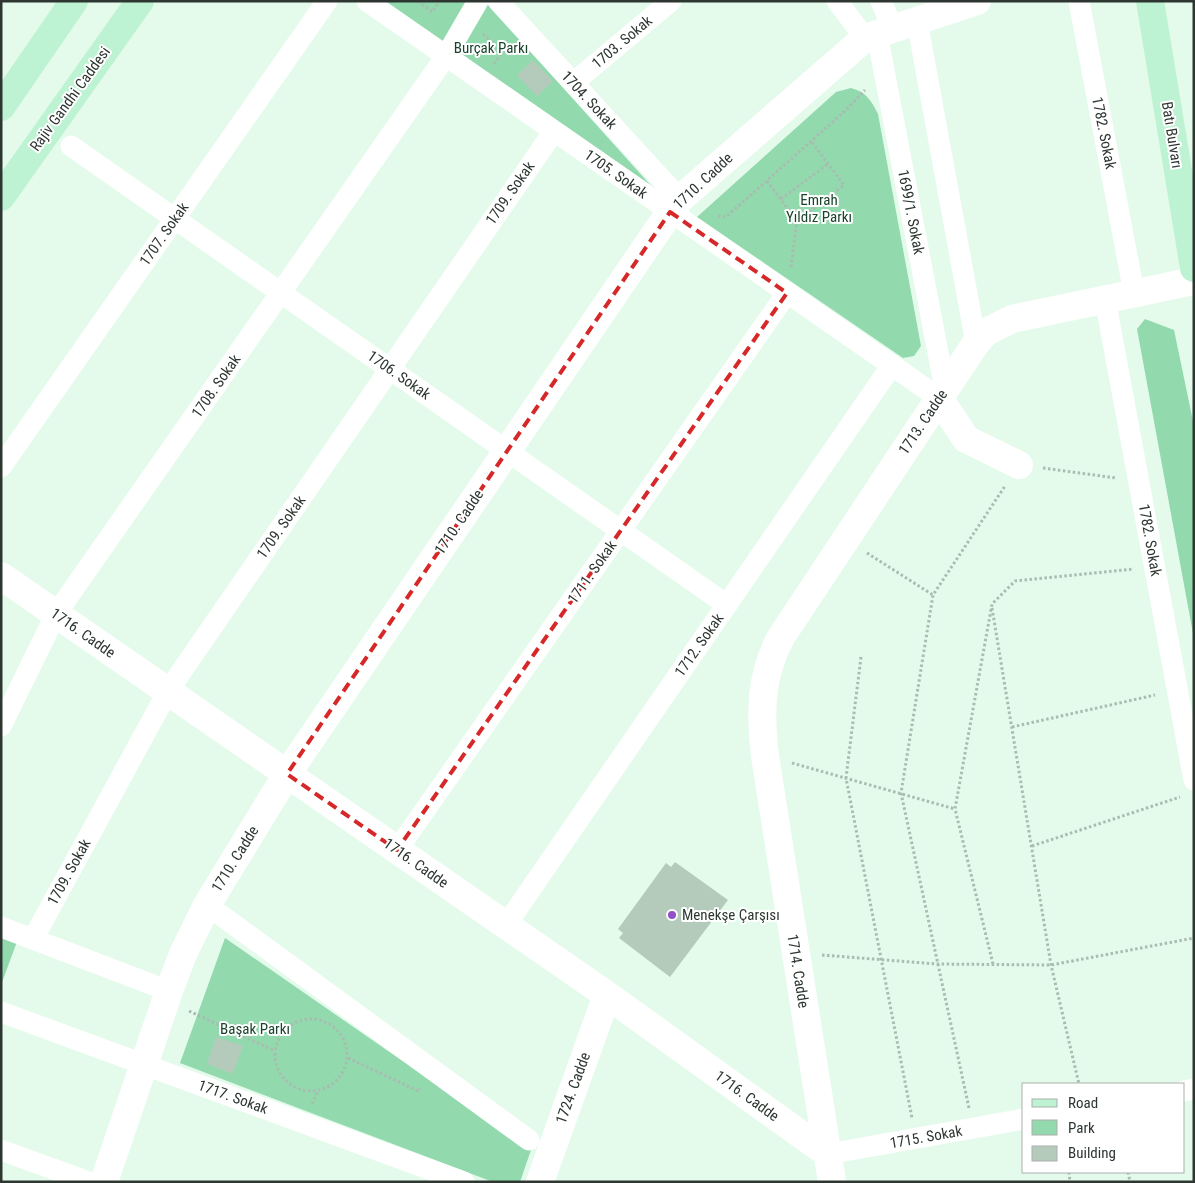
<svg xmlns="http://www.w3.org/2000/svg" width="1195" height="1183" font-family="'Roboto Condensed',sans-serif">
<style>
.green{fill:#92d9ae}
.building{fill:#b4cbbc}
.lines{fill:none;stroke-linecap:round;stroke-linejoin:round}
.path{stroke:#a9bcb0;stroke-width:3;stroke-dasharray:2.5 2.5;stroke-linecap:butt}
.street{stroke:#fff;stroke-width:21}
.secondary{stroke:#fff;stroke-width:28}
.primary{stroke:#bdf2d3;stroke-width:28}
.marked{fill:none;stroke:#d62828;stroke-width:4;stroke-dasharray:10 6;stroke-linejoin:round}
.poi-dot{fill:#9150c6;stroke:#fff;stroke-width:2}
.labels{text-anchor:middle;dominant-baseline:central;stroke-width:4;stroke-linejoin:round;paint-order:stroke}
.street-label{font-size:15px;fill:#2d3630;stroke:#fff}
.park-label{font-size:15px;fill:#19432c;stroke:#fff}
.poi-label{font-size:15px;fill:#2d3630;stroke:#fff;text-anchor:start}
</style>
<rect width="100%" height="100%" fill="#e4fbec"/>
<path class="green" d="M378,1H472L445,48Z
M486,2L654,189L455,55Z
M851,88C866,92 871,100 878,114L921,346L914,356L903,358L697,217L836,92Z
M1145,319L1174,330L1194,426V639L1137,329Z
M1,932L18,939L1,985Z
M225,938L531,1150L520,1182H493L180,1063Z"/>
<path class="building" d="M533,60L553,81L537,96L517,75Z
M675,862L728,900L670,977L619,938L623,933L618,929L666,863L671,867Z
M216,1037L243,1046L233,1074L207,1064Z"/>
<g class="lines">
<path class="path" d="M418,1L432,12L440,1
M483,34L502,52
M494,64L507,45
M767,181L797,221L844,185L811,141
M781,199L828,164
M718,216L726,217L845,111L865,90
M791,267L797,221
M1043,468L1116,478
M867,553L933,595
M992,608L1051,965L1079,1084
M861,657L846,778L912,1118
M1012,727L1155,695
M792,763L955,809
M1032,846L1180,797
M822,955L937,964L1051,965L1194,938
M993,964L955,809L992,604L1015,581L1134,569
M189,1011L275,1051
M275 1055a36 36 0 1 1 72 0a36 36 0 1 1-72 0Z
M348,1058L418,1091L420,1088
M312,1104L318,1091
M969,1108L901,793L933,595L1005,486
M1069,1172L1070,1182
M1128,1172L1130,1182"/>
<path class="street" d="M367,1L939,398
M498,1L680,199
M837,1L865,38
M881,1L893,29
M1079,1L1134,293
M917,21L976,343
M877,34L945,389
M573,83L671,1
M71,146L727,605
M1105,299L1194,780
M1,467L327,1
M1,726L56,614L446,56L478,1
M397,850L787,293
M207,905L529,1140
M506,925L892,365
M1,927L169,991
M33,939L168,691L554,131
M1,1012L464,1182
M1184,1091L1194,1089
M1,1150L89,1182
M828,1154L1024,1119"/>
<path class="secondary" d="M939,398L966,439L1019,465
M1,576L607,995L828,1154
M104,1182L169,991L183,954L207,905L287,774L670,212L680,199L865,38L977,1
M540,1182L607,995
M832,1182L765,756C760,713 760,676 781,637L976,343L986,332L1012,319L1194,281"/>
<path class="primary" d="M1150,1L1194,268
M1,107L74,1
M1,197L140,1"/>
</g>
<path class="marked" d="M670,212L787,293L397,850L287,774Z"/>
<circle class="poi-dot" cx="672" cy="915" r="5"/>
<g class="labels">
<g class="street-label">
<text transform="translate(622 42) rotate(-40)">1703. Sokak</text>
<text transform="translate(70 99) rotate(-54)">Rajiv Gandhi Caddesi</text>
<text transform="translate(589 100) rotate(47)">1704. Sokak</text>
<text transform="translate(1104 133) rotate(79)">1782. Sokak</text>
<text transform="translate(1172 135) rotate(81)">Batı Bulvarı</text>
<text transform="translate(616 174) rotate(35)">1705. Sokak</text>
<text transform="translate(703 181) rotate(-43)">1710. Cadde</text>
<text transform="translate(510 193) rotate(-55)">1709. Sokak</text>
<text transform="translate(911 212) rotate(79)">1699/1. Sokak</text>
<text transform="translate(164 234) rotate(-55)">1707. Sokak</text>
<text transform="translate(399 375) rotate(35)">1706. Sokak</text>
<text transform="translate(216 386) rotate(-55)">1708. Sokak</text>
<text transform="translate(923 422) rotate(-56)">1713. Cadde</text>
<text transform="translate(459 522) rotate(-56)">1710. Cadde</text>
<text transform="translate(281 527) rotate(-55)">1709. Sokak</text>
<text transform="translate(1150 540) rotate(80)">1782. Sokak</text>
<text transform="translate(592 572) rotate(-55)">1711. Sokak</text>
<text transform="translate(83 633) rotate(35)">1716. Cadde</text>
<text transform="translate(699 645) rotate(-55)">1712. Sokak</text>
<text transform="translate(235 859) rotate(-58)">1710. Cadde</text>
<text transform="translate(416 863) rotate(35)">1716. Cadde</text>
<text transform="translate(69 872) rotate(-61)">1709. Sokak</text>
<text transform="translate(798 971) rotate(81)">1714. Cadde</text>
<text transform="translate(573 1088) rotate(-70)">1724. Cadde</text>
<text transform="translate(747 1096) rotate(36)">1716. Cadde</text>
<text transform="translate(233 1097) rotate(20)">1717. Sokak</text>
<text transform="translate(926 1137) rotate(-10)">1715. Sokak</text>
</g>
<g class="park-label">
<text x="491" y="48">Burçak Parkı</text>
<text x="819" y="200">Emrah<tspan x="819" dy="17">Yıldız Parkı</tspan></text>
<text x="255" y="1029">Başak Parkı</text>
</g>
<g class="poi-label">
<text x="682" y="915">Menekşe Çarşısı</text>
</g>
</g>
<rect width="1195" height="1183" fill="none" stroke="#2d3630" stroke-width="5"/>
<rect x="1022" y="1083" width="162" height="90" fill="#ffffff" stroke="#abafac"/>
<rect x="1032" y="1099" width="25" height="8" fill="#bdf2d3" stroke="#abafac"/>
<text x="1068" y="1108" font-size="15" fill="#2d3630">Road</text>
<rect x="1032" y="1120" width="25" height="15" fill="#92d9ae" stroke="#abafac"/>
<text x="1068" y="1133" font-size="15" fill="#2d3630">Park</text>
<rect x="1032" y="1146" width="25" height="15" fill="#b4cbbc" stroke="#abafac"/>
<text x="1068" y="1158" font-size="15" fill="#2d3630">Building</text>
</svg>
